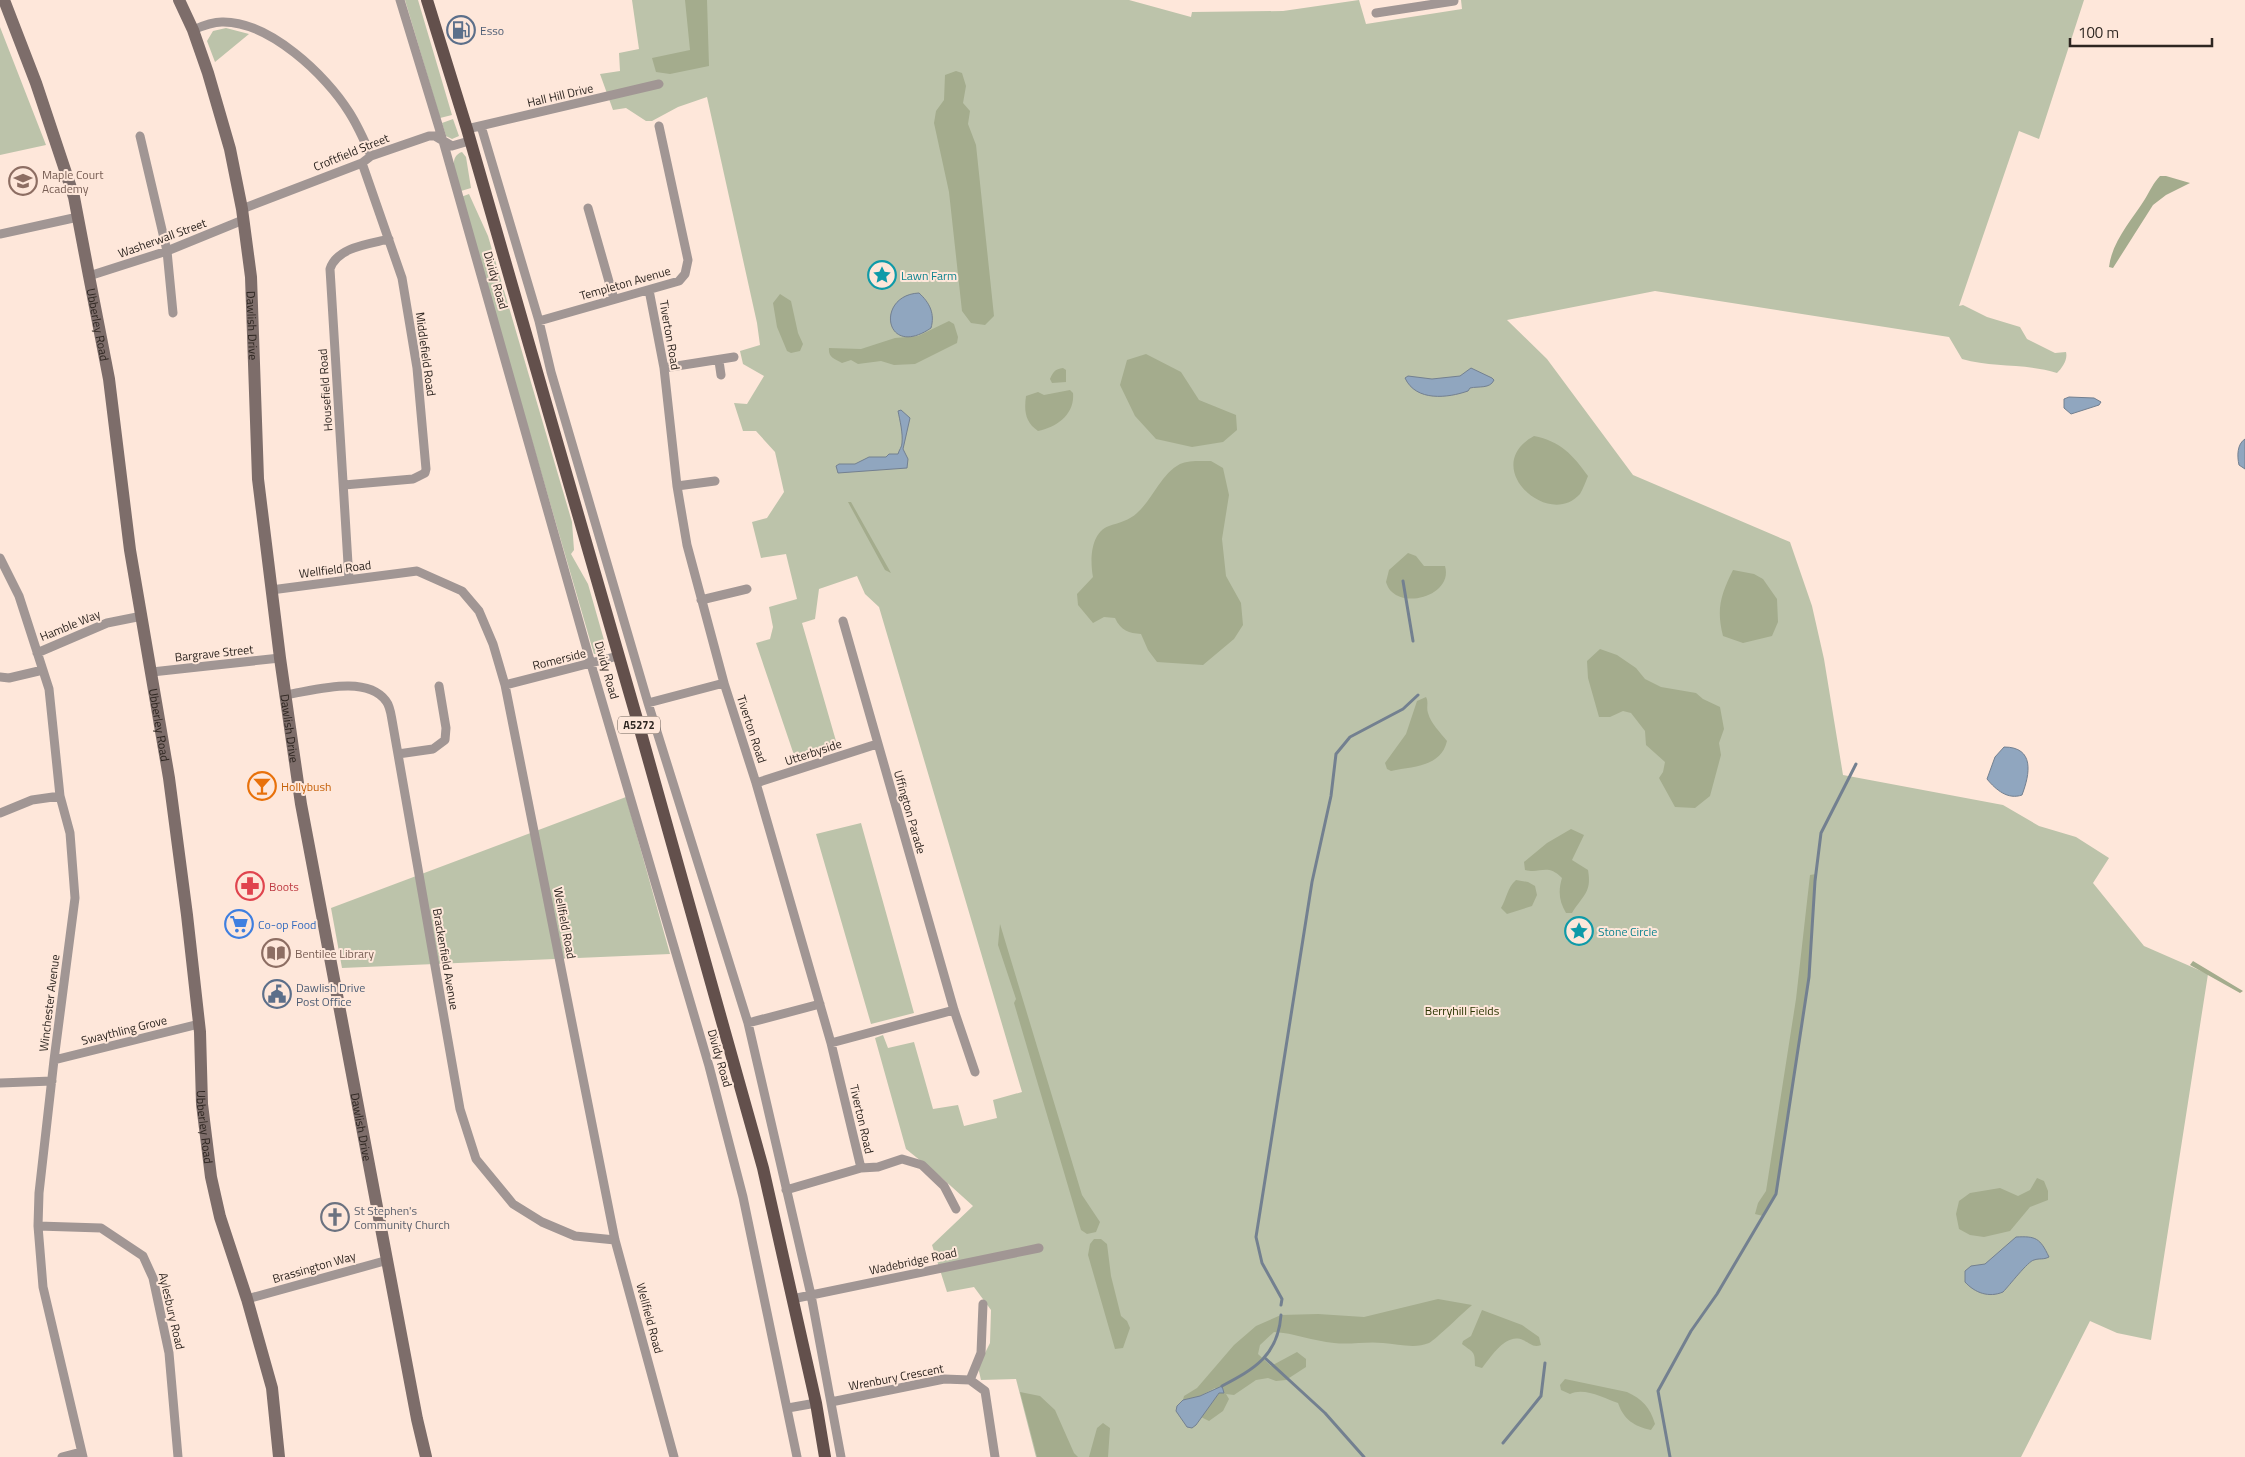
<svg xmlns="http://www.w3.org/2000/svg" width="2245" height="1457" font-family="'Titillium Web',sans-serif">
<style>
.green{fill:#bcc3aa}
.forest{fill:#a4ac8d}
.water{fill:#90a6bf;stroke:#738090}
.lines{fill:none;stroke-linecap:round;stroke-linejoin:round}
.stream{stroke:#738090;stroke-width:3}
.street{stroke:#a19694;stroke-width:9}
.secondary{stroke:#7d6d6a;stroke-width:12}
.primary{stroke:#63504c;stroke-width:12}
.labels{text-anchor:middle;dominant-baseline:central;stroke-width:4;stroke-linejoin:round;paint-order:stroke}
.shield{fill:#fee7da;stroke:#6c6058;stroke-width:1}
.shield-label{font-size:11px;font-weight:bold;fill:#2e2621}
.service-label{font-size:12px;fill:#4e5e75;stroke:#fee7da;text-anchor:start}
.street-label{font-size:12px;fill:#2e2621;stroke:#fee7da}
.education-label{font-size:12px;fill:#785e54;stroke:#fee7da;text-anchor:start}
.culture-label{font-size:12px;fill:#0d838f;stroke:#fee7da;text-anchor:start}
.food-label{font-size:12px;fill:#c56008;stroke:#fee7da;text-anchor:start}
.health-label{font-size:12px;fill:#be3a42;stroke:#fee7da;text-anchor:start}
.shop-label{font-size:12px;fill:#366cbe;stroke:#fee7da;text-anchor:start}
.park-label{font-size:12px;fill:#2b3400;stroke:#fee7da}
.worship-label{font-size:12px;fill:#5b616d;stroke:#fee7da;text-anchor:start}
</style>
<rect width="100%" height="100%" fill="#fee7da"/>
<path class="green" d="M405,0H418L452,115L440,118Z
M632,0H1129L1191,17L1192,12L1283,11L1359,0L1366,24L1462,9L1461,0H2084L2039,139L2019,131L1959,306L1963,305L1987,317L2020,327L2027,339L2055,353L2066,352C2068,360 2062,368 2057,373C2026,363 1993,368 1962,359L1949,337L1655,291L1507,320L1547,359L1633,475L1790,542L1812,606L1824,659L1843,775L2003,805L2039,826L2076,837L2109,858L2093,883L2144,946L2208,974L2151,1340L2117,1333L2090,1321L2021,1457H1036L1016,1379L981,1380L978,1367L990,1343L991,1310L974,1287L947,1292L932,1245L973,1206L942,1178L906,1149L875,1038L883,1035L888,1048L914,1042L933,1109L958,1105L964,1126L997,1118L993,1100L1022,1092L879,607L865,594L857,576L819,589L815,619L802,623L838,748L796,761L756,643L770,639L773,627L769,607L797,599L786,554L761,558L752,522L767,518L784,492L775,452L756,431H743L734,403L747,404L764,376L743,364L740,351L760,345L757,323L707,97L678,107L652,121H646L626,108L613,110L600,74L620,71L619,53L639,49Z
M0,27L46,145L0,155Z
M226,28L249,34L215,62L207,41L213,31Z
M453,119L459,136L452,139L446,136L442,123Z
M462,152L466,157L471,188L461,191C458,180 446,157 462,152Z
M469,194L488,236L572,522L574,550L571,554L588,584L606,647L604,652L594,654L461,197Z
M626,797L670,954L342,968L331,908Z
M861,823L914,1013L871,1024L816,834Z"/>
<path class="forest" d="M685,0H707L709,66L670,74L656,72L652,58L690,50Z
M956,71L962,73L966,86L963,103L970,111L968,124L976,145L994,316L985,325L971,323L962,311L949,192L934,123L936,111L944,100L945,75Z
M2160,176H2166L2190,183L2166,195L2153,205L2113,268L2109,267C2112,241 2132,220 2145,199C2150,191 2153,183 2160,176Z
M780,294L791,301L798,333L803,344L800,351L791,353L787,351L777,327L773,303Z
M949,321L954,324L958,337L957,343L915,364L894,365L881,361L858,364L851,360L842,363C834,359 828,357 829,348L861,349L895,338L918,336Z
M1146,354L1181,372L1199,400L1236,415L1237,430L1223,442L1192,447L1156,439L1135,416L1120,385L1127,360Z
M1063,368L1066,370V382L1052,383L1050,379C1053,372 1055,369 1063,368Z
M1070,390L1073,393C1075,414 1057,427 1038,431C1025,422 1024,411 1026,396L1038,392L1044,395Z
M1534,436C1560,441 1573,455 1588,476C1586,481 1583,489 1580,494C1548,530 1479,466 1534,436Z
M1211,461L1223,468L1229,495L1222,539L1226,576L1241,603L1243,625L1234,639L1203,665L1157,662L1148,650L1141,634C1129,633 1121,631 1115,618L1104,617L1093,623L1078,605L1077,594L1093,577C1090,561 1090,533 1109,526C1118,523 1130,520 1137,513C1153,499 1161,474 1180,464C1188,460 1203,461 1211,461Z
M848,502H851L891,573L885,570Z
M1408,553L1416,556L1424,566H1445C1453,593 1409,608 1392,592C1389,590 1387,585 1386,582L1389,570Z
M1733,570L1754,574L1763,579L1777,599L1778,622L1772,636L1743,643L1723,636C1716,609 1721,594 1733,570Z
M1600,649L1617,655L1636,668L1645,679L1661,687L1696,693L1703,699L1720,707L1724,729L1719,743L1721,755L1710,796L1695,808L1675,807L1659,778L1663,772L1665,762L1646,745L1645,731L1631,713L1623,711L1610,717H1599L1588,678L1587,661Z
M1426,697C1429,702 1426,707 1428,713C1431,724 1440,732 1447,741C1441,767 1414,766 1391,771L1387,769L1385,763L1406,734L1417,701Z
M1571,829L1584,835L1572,860L1588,870C1592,893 1583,895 1572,913H1566C1559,901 1558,891 1562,878C1547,863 1541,874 1525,870L1524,862L1547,843Z
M1816,874L1809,977L1776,1194L1763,1216L1755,1214L1758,1203L1766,1191L1796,999L1810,875Z
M1516,880L1528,882L1535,886L1537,895L1532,906L1507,914L1501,908C1507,898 1507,888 1516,880Z
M1000,924L1082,1195L1100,1222L1096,1232L1087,1234L1081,1230L1014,1003L1016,999L998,945Z
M2193,961L2243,991L2240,993L2190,965Z
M2037,1178L2044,1181L2048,1191V1200L2030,1207L2010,1231L1984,1237L1970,1235L1959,1229L1956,1214L1959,1201L1970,1193L2000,1188L2018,1196L2030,1190Z
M1094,1239H1101L1107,1244L1111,1276L1121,1316L1127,1321L1130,1328L1123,1348L1115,1349L1088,1255L1090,1244Z
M1438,1299L1472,1305C1465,1311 1435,1340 1429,1343C1415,1349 1398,1344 1383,1343C1367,1341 1350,1345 1334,1343C1313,1341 1294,1333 1274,1332L1260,1345L1258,1354L1271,1366L1297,1352L1306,1359V1367L1286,1380L1276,1381L1268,1378L1256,1380L1234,1395L1226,1394L1229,1399L1223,1411L1209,1421L1201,1417L1219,1393L1215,1388L1200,1396L1183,1400L1184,1396L1197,1388L1234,1345L1256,1326L1281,1315L1318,1314L1364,1317Z
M1482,1310L1522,1325L1539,1337L1541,1345C1533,1348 1530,1343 1523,1340C1506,1332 1491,1357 1482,1368L1475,1366C1475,1350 1473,1353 1462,1344L1463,1341L1471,1336Z
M1565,1379L1627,1392C1642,1399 1650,1407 1655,1424L1651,1430C1634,1426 1624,1420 1618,1403C1604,1398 1584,1387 1570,1394L1561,1390L1560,1385Z
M1020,1392L1040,1396L1055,1410L1074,1453L1078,1457H1037Z
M1103,1423L1110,1428L1108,1457H1089L1097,1428Z"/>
<path class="water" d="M919,293C930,303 935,314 931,328C884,360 875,295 919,293Z
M1471,368L1492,378L1494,380C1490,389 1479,386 1470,388L1468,391C1448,398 1416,402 1405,378L1408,376L1432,379L1460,376Z
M2069,397L2094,398L2101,402L2099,405L2071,414L2064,408V399Z
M901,410L910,418L903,449L908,459L907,468L838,473L836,466L839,464H855L869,457H886L889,454H898C899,450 902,447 902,443C903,433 900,421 898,411Z
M2245,439V469L2239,465C2237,456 2237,444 2245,439Z
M2004,747C2035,747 2030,774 2022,795C2008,800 1996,790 1987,779L1995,757Z
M2016,1237C2036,1236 2040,1238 2049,1257C2043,1260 2040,1258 2034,1260C2028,1261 2009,1286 2003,1292C1989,1298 1975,1293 1965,1282V1271L1971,1266L1985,1264Z
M1222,1386L1224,1393H1219L1196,1425L1192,1428L1187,1427L1176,1411L1177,1406L1183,1400L1200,1396Z"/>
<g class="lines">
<path class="stream" d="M1403,581L1413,641
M1281,1305L1282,1299L1262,1263L1256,1237L1312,882L1331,796L1336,754L1350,737L1403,709L1418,695
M1265,1358L1325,1413L1364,1457
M1222,1386C1254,1369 1278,1356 1281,1315
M1503,1443L1541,1396L1545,1363
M1670,1457L1658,1391L1691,1331L1717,1294L1776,1194L1809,977L1815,881L1821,833L1856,764"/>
<path class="street" d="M400,0L443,141L591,664L709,1066L743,1197L797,1457
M1376,13L1454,1
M193,30C202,26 212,22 222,22C269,21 326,75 349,112C358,126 365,142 371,156
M481,126L539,321L551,372L648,703L748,1023L811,1295L841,1457
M467,129L659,84
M140,136L167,251L173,313
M588,208L614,299
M242,209L362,163L371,156L429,136H435L452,146L469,141
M0,234L78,217
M89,276L167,251L243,220
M649,290L664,368L677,486L687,545L724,683L756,783L831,1043L861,1168
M539,321L679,281L685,274L688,260L659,126
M719,361L721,375
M664,368L734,357
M344,485L413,479L425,473L426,469L417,368L402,278L362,163
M677,486L715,481
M0,558L19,596L49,689L60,796L70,833L75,898L54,1060L39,1193L38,1226L43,1287L83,1457
M349,580L330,269C337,247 369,244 389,239
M271,590L417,571L462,591L479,611L493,644L505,685L615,1240L674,1457
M701,600L747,589
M843,621L954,1010L975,1072
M37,653L107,623L142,616
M152,672L280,658
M0,677L9,678L43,670
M505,685L618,656
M285,695C313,691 366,674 386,701C390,706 391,714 392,720L460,1109L476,1159L513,1204L542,1222L575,1236L615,1240
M648,703L724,683
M398,754L433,749L445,740L446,728L439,686
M756,783L877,744
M0,813L32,800L60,796
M748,1023L820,1004
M831,1043L954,1010
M54,1060L199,1024
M0,1083L52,1081
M786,1190L861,1168L878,1167L902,1159L922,1165L944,1186L956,1209
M38,1226L101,1228L143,1256L153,1278L169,1353L178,1457
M247,1299L388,1260
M792,1299L1039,1248
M970,1380L981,1353L983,1304
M831,1402L944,1379L970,1380L985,1391L995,1457
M788,1408L816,1403
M62,1457L81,1452"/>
<g class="secondary">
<path id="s1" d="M4,0L36,83L74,197L89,276L109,379L130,550L169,778L187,915L200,1032L202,1104L211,1177L220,1217L247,1299L272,1388L279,1457"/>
<path id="s2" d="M179,0L193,30L208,73L230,149L242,209L251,277L258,479L280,658L301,804L417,1419L426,1457"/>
</g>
<path class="primary" d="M427,0L467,129L641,733L763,1168L816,1403L825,1457"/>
</g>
<defs>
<symbol id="fuel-ring" viewBox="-11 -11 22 22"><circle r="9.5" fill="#fee7da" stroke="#5c6f8a" stroke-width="1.5"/><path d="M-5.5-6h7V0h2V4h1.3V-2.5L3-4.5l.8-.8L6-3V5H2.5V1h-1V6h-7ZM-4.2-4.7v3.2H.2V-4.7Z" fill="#5c6f8a"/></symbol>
<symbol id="school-ring" viewBox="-11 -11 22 22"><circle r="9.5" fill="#fee7da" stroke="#8d6e63" stroke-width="1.5"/><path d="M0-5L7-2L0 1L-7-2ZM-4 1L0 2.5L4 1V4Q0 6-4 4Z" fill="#8d6e63"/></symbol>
<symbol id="sight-ring" viewBox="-11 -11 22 22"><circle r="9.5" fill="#fee7da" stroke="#0f9aa8" stroke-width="1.5"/><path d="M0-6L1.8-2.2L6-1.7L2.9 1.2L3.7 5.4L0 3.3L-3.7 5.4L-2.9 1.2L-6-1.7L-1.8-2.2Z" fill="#0f9aa8"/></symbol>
<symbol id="bar-ring" viewBox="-11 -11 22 22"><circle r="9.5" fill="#fee7da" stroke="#e8710a" stroke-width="1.5"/><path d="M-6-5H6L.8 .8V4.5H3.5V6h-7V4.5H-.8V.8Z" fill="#e8710a"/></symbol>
<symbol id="pharmacy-ring" viewBox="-11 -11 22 22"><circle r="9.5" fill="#fee7da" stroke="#e0444e" stroke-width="1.5"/><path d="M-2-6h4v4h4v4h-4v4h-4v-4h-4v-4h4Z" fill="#e0444e"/></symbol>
<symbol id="supermarket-ring" viewBox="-11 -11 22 22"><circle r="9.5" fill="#fee7da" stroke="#3f7fe0" stroke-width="1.5"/><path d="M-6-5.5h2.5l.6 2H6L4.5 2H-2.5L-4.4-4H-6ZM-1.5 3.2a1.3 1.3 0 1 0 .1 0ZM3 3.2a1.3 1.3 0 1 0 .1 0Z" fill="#3f7fe0"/></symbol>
<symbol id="library-ring" viewBox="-11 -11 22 22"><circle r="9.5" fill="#fee7da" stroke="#8d6e63" stroke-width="1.5"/><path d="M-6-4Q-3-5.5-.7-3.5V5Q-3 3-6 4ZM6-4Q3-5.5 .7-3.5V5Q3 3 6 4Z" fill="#8d6e63"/></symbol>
<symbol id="civic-ring" viewBox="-11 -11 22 22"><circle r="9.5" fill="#fee7da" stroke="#5c6f8a" stroke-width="1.5"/><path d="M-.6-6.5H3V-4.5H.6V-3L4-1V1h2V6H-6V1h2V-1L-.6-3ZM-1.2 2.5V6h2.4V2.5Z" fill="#5c6f8a"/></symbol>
<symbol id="church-ring" viewBox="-11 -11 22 22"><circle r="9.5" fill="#fee7da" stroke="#6b7280" stroke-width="1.5"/><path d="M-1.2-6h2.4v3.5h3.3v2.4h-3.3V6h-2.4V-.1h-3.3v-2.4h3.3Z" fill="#6b7280"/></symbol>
</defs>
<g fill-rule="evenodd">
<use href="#fuel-ring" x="445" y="14" width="32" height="32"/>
<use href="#school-ring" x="7" y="165" width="32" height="32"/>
<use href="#sight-ring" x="866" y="259" width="32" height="32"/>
<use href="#bar-ring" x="246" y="770" width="32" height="32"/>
<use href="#pharmacy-ring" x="234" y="870" width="32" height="32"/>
<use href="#supermarket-ring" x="223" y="908" width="32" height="32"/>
<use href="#sight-ring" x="1563" y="915" width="32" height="32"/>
<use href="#library-ring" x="260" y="937" width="32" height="32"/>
<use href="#civic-ring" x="261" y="978" width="32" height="32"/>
<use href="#church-ring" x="319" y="1201" width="32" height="32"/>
</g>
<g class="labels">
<rect class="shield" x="618" y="716.5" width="42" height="17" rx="4"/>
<g class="shield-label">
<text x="639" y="725">A5272</text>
</g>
<g class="service-label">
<text x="480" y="30">Esso</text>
<text x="296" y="987">Dawlish Drive<tspan x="296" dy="14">Post Office</tspan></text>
</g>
<g class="street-label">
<text transform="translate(560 95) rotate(-13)">Hall Hill Drive</text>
<text transform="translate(351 152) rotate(-22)">Croftfield Street</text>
<text transform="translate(162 238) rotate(-20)">Washerwall Street</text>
<text transform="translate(496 280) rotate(74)">Dividy Road</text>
<text transform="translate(625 283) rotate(-16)">Templeton Avenue</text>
<text stroke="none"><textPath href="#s1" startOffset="339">Ubberley Road</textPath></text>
<text stroke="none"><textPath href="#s2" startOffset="336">Dawlish Drive</textPath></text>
<text transform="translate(670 335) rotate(80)">Tiverton Road</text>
<text transform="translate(426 354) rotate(82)">Middlefield Road</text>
<text transform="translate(325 390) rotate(-94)">Housefield Road</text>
<text transform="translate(335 569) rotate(-7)">Wellfield Road</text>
<text transform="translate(70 625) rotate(-22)">Hamble Way</text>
<text transform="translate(214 653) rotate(-6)">Bargrave Street</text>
<text transform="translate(559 659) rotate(-14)">Romerside</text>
<text transform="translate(607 670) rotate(74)">Dividy Road</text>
<text stroke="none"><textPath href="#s1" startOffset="744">Ubberley Road</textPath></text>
<text stroke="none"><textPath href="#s2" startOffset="741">Dawlish Drive</textPath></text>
<text transform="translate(752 729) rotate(72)">Tiverton Road</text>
<text transform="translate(813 752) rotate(-18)">Utterbyside</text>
<text transform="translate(910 812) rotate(74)">Uffington Parade</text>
<text transform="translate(565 923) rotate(79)">Wellfield Road</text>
<text transform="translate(446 959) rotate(80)">Brackenfield Avenue</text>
<text transform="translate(49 1003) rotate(-83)">Winchester Avenue</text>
<text transform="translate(124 1030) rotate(-14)">Swaythling Grove</text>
<text transform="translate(720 1058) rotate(74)">Dividy Road</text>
<text transform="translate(862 1119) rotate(77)">Tiverton Road</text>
<text stroke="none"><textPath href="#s1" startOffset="1149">Ubberley Road</textPath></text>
<text stroke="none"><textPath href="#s2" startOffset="1146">Dawlish Drive</textPath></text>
<text transform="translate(913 1261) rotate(-12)">Wadebridge Road</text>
<text transform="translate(314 1267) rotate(-16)">Brassington Way</text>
<text transform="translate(172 1311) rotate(77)">Aylesbury Road</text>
<text transform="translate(650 1318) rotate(75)">Wellfield Road</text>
<text transform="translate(896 1377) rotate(-11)">Wrenbury Crescent</text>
</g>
<g class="education-label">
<text x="42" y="174">Maple Court<tspan x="42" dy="14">Academy</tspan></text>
<text x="295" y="953">Bentilee Library</text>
</g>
<g class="culture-label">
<text x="901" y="275">Lawn Farm</text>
<text x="1598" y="931">Stone Circle</text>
</g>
<g class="food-label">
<text x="281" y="786">Hollybush</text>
</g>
<g class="health-label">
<text x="269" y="886">Boots</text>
</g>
<g class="shop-label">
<text x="258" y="924">Co-op Food</text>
</g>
<g class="park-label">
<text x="1462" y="1010">Berryhill Fields</text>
</g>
<g class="worship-label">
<text x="354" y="1210">St Stephen's<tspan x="354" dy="14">Community Church</tspan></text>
</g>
</g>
<path d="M2070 38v8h142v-8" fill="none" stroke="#2e2621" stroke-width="2.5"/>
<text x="2078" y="38" font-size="15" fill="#2e2621" stroke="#fee7da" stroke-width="4" paint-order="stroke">100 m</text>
</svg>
